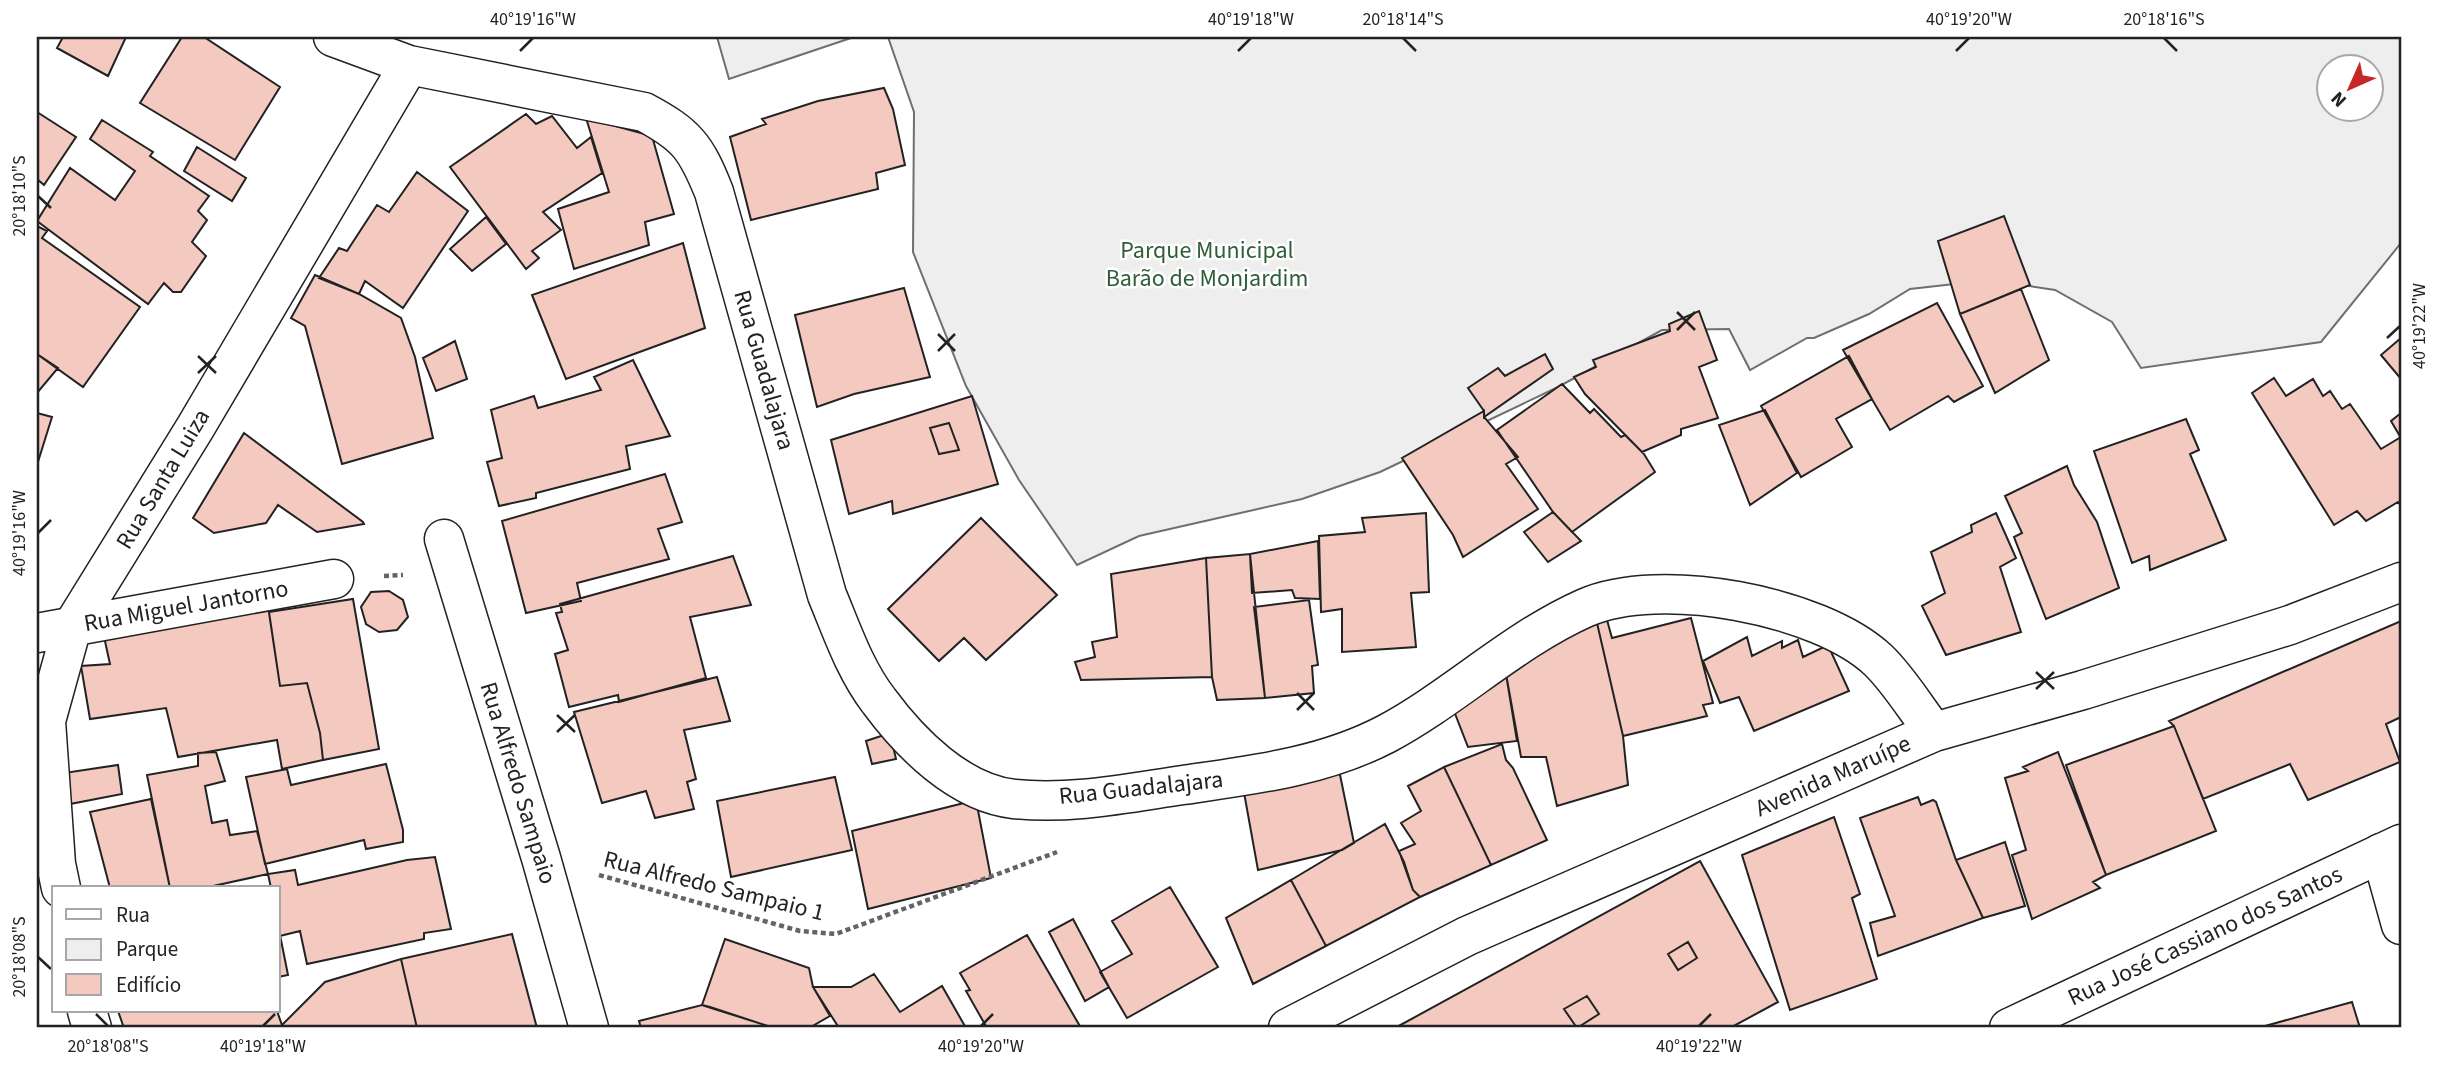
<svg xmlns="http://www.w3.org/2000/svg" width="2438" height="1065" font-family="'Source Sans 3',sans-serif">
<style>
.green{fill:#eee;stroke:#6f6f6f;stroke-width:2;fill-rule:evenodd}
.building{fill:#f3c9c0;stroke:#222;stroke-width:2}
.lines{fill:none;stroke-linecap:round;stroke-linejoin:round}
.minor-casing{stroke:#222;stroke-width:41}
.major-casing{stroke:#222;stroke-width:41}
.path{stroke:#646464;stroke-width:4.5;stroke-dasharray:5 3.5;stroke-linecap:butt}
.minor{stroke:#fff;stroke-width:38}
.major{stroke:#fff;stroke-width:38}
.ticks{fill:none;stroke:#222;stroke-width:2.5}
.labels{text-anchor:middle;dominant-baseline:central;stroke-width:5;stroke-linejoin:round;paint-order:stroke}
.park-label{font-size:24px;fill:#2f5e38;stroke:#fff}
.street-label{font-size:24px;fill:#222;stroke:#fff}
.neatline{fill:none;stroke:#222;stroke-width:2.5}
.ticks-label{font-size:18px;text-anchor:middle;fill:#222}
</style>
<rect width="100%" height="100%" fill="#fff"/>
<path class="green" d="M717,37H854L729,79Z
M888,37H2401V243L2321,342L2141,368L2112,322L2055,290L1990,280L1910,289L1869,314L1814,338H1807L1750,370L1729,329L1662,330L1558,387L1380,472L1302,499L1139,536L1077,565L1019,480L966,386L913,252L914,112ZM2330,66H2372V108H2330Z"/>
<path class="building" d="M63,37H126L108,76L57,48Z
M182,37H204L280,87L235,160L140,103Z
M884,88L893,109L905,165L876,173L878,189L751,220L730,137L766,124L762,119L818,101Z
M37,112L76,137L44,185L37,179Z
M526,114L536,124L552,116L577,148L591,137L602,173L543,212L561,230L532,251L539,258L526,269L450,167Z
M586,118L652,136L674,214L645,222L649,245L574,269L558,209L609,192Z
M102,120L153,152L150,156L209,196L198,211L207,220L192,242L206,256L181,292H173L164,283L148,304L37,221L70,168L115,200L135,171L90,139Z
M197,147L246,178L232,201L184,171Z
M417,172L468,211L403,308L365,281L359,294L319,278L339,248L347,251L377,205L389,212Z
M2004,216L2030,285L1960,314L1938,241Z
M486,217L506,244L472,271L450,249Z
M37,226L47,231L42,238L140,307L83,387L37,354Z
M683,243L705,328L566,379L532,295Z
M315,275L359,294L401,318L415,357L433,438L342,464L305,326L291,318Z
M904,288L930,377L854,394L817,407L795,315Z
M2021,289L2049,360L1995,393L1960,314Z
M1937,303L1983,386L1954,402L1948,396L1890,430L1843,350Z
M1699,311L1717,360L1699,367L1718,418L1681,429V435L1642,452L1585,394L1574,377L1596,367L1593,360L1670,331L1669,324Z
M2401,338V379L2381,355Z
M455,341L467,379L436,391L423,358Z
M37,354L58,368L37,393Z
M1545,354L1553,369L1484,417V411L1468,388L1498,368L1505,376Z
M1849,356L1872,399L1836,419L1852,447L1801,477L1761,406Z
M633,360L670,436L626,446L630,469L536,493V498L499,506L487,462L502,458L491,410L534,396L538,408L601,390L594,377Z
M2274,378L2286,396L2313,379L2323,396L2330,391L2342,409L2350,404L2381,449L2401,437V506L2398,502L2366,521L2357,511L2334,525L2252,393Z
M1562,384L1590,413L1594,409L1621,437L1625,435L1644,454L1655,472L1572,532L1553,512L1497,430Z
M972,396L998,484L893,514L892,501L849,514L831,440Z
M1765,410L1797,473L1750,505L1719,425Z
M1484,411V417L1518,457L1506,464L1538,509L1463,557L1453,535L1402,458Z
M37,413L52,417L37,465Z
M2401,413V438L2391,421Z
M2186,419L2199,450L2190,454L2226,540L2150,570L2149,556L2132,563L2094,451Z
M949,423L959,450L939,454L930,428Z
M244,433L363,522L364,524L317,532L278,505L266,523L214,533L193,518Z
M2067,466L2074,485L2097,522L2119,588L2046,619L2014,537L2022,533L2005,496Z
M665,474L682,522L658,529L669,559L577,583L581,601L526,613L502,521Z
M1553,512L1581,541L1548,562L1524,532Z
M1426,513L1429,592L1411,593L1416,647L1342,652V609L1321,612L1319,536L1365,532L1362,518Z
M1996,513L2016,558L2000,567L2021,632L1946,655L1922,606L1945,593L1931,552L1972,532L1971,525Z
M981,518L1057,595L986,660L964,638L939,661L888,609Z
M1318,541L1320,599L1295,598L1292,590L1252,593L1250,554Z
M1250,554L1265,698L1217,700L1212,677L1206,558Z
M733,556L751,605L690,617L706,678L619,702L618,695L569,707L555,654L568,650L556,613L562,612L560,604Z
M1206,558L1212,677L1081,680L1075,662L1095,657L1092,642L1117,637L1111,574Z
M389,591L403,600L408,617L397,630L379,632L366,624L361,607L371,592Z
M353,599L379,749L323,760L320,733L307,683L280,686L269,612Z
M1309,600L1318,665L1312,666L1314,693L1265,698L1254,607Z
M268,606L280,686L307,683L320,733L323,760L282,769L277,740L178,757L166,708L90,719L81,666L110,664L103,632Z
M1691,618L1713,703L1703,705L1707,716L1623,736L1597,623L1607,620L1612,638Z
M2401,621V717L2386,724L2400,762L2308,800L2290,764L2203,799L2174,726L2169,721Z
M1597,623L1623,736L1628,785L1557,806L1546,757H1521L1506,674L1572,634Z
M1747,637L1752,656L1782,641V648L1798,640L1803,657L1828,645L1849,691L1754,731L1739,697L1720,703L1703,661Z
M1506,674L1517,741L1468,747L1452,706Z
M717,677L730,721L684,730L696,779L687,782L694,809L655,818L646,791L602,803L574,712Z
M2174,726L2216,831L2106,875L2066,765Z
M890,733L896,759L872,764L866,741Z
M1502,744L1506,760L1513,768L1547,840L1491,865L1444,767Z
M216,752L225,781L205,786L212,823L227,820L230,835L257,831L268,874L204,888H170L147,775L198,766V753Z
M2058,752L2106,875L2093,882L2100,888L2032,919L2012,855L2026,850L2005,778L2028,771L2023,767Z
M386,764L403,830V842L366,849L364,840L265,864L246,777L287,769L291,785Z
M118,765L122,794L70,804L64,773Z
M1338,765L1354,843L1342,850L1258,870L1243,787Z
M1444,767L1491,865L1420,897L1413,890L1399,851L1415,844L1401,823L1421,811L1408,786Z
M835,777L852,850L731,877L717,801Z
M1918,797L1921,805L1933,800L1936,802L1956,860L1983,918L1878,956L1870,923L1895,916L1860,818Z
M151,799L170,888H110L90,812Z
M976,800L991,878L868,909L852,831Z
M1834,817L1860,894L1852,898L1877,979L1790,1010L1742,855Z
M1385,824L1404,862L1413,890L1420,897L1326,946L1291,880Z
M2005,842L2025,906L1983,918L1956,860Z
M435,857L451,929L424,933V939L307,964L300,931L280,936L278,888H271L268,874L295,870L298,885L407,860Z
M1700,861L1778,1002L1730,1028H1395Z
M1291,880L1326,946L1253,984L1226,918Z
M1170,887L1218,967L1127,1018L1100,972L1132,954L1112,921Z
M1073,919L1109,987L1085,1001L1049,932Z
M278,925L288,975L278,977Z
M512,934L537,1028H417L401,959Z
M1027,935L1081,1028H987L966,991L970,990L960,973Z
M725,939L809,968L813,987L830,1016L809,1028H774L702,1005Z
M1688,942L1697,958L1678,970L1668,954Z
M401,959L417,1028H283L282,1025L325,982Z
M874,974L900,1012L942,986L966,1028H839L813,987H851Z
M1587,996L1599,1014L1577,1028L1564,1009Z
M2352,1002L2360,1028L2265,1026Z
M702,1005L710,1007L774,1028H641L639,1021Z
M118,1011H277L283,1028H124Z"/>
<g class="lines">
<defs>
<path id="minor" d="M333,37L409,65L644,112C687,135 696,147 714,192L827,595C842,631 855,670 879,701C910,743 959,793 1014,799C1070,805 1128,793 1183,785C1252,775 1323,767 1386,734C1455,697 1513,640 1585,608C1659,575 1819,605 1878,660C1899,680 1916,709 1934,732
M444,539L541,858L589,1028
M37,633L334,579
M2381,853L2401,925
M61,888L56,864L46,721L72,627L195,428L409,65
M87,1011L92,1028
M1288,1028L1467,936L1934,732L2083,690L2290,625L2401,582"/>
<path id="major" d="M2009,1028L2401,844"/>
</defs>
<use href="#minor" class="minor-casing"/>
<use href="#major" class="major-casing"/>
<path class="path" d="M384,576L403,575
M599,875L800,931L836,934L1057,852"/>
<use href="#minor" class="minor"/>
<use href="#major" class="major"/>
</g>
<path class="ticks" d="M1403,38L1416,51M2164,38L2177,51M520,51L533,38M1238,51L1251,38M1956,51L1969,38M38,196L51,208M1677,312L1695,330M1677,330L1695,312M938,334L955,351M2387,338L2400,326M938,351L955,334M198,356L216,373M198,373L216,356M38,533L51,520M2036,672L2054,689M2036,689L2054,672M1297,693L1314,710M1297,710L1314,693M557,715L575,732M557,732L575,715M38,957L51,969M96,1014L108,1026M263,1026L275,1014M981,1026L993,1014M1699,1026L1711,1014"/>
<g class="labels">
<g class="park-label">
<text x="1207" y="250">Parque Municipal<tspan x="1207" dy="28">Barão de Monjardim</tspan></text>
</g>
<g class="street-label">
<text transform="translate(764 370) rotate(74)">Rua Guadalajara</text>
<text transform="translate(163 479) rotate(-59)">Rua Santa Luiza</text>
<text transform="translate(186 606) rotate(-10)">Rua Miguel Jantorno</text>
<text transform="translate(1833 776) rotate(-24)">Avenida Maruípe</text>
<text transform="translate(518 783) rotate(73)">Rua Alfredo Sampaio</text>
<text transform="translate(1141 788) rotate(-6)">Rua Guadalajara</text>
<text transform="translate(714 886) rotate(14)">Rua Alfredo Sampaio 1</text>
<text transform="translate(2205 936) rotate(-25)">Rua José Cassiano dos Santos</text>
</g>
</g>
<rect width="2438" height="1065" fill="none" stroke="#ffffff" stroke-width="77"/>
<rect x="52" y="886" width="228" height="126" fill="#ffffff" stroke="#a7a7a7" stroke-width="2"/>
<rect x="66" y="909" width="35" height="10" fill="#ffffff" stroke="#a7a7a7" stroke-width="2"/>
<text x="116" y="922" font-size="21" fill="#222222">Rua</text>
<rect x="66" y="939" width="35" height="21" fill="#eeeeee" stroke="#a7a7a7" stroke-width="2"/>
<text x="116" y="956" font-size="21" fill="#222222">Parque</text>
<rect x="66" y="974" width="35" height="21" fill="#f3c9c0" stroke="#a7a7a7" stroke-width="2"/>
<text x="116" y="992" font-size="21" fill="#222222">Edifício</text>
<g transform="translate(2350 88) rotate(225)"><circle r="33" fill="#ffffff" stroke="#a7a7a7" stroke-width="2"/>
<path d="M0-5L12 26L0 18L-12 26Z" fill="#c62828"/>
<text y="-10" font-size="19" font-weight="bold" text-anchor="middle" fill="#222222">N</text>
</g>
<rect x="38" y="38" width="2362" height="988" class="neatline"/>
<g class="ticks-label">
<text x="533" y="25">40°19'16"W</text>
<text x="1251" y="25">40°19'18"W</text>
<text x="1403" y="25">20°18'14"S</text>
<text x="1969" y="25">40°19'20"W</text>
<text x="2164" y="25">20°18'16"S</text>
<text transform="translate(19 196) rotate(-90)" y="6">20°18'10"S</text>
<text transform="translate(2419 326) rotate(-90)" y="6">40°19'22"W</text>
<text transform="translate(19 533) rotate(-90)" y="6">40°19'16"W</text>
<text transform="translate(19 957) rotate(-90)" y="6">20°18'08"S</text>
<text x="108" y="1052">20°18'08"S</text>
<text x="263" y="1052">40°19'18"W</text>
<text x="981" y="1052">40°19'20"W</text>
<text x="1699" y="1052">40°19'22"W</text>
</g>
</svg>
